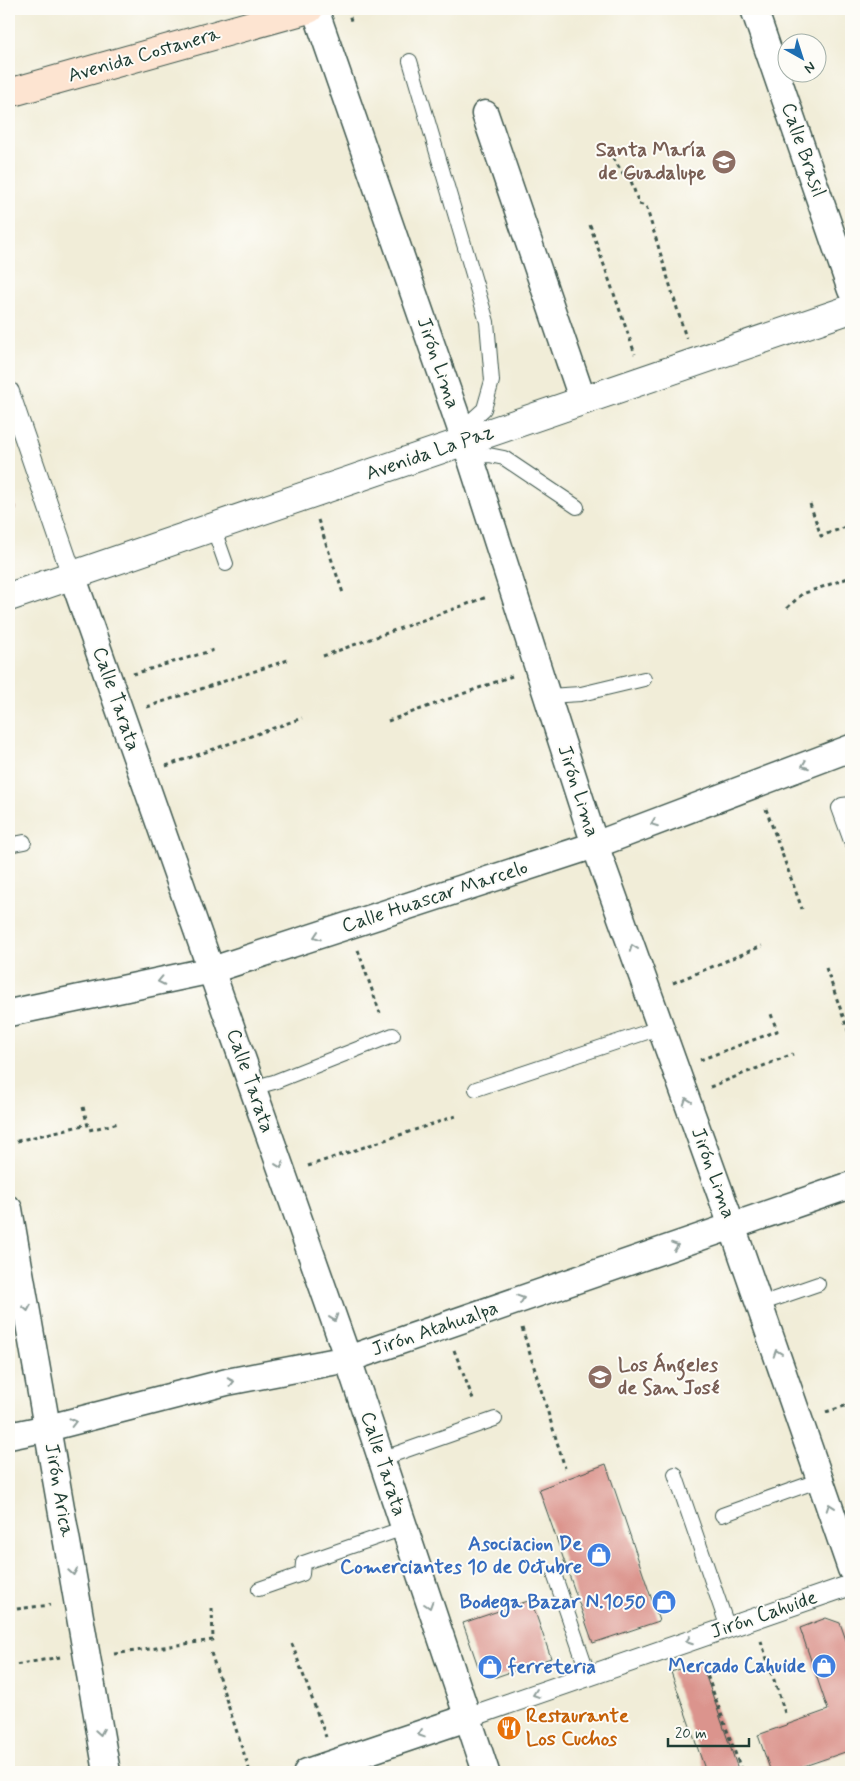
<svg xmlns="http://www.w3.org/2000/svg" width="860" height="1781" font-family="Mynerve,sans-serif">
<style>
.building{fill:#db948d}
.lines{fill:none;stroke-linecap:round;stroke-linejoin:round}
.service-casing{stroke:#3e574d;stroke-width:16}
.pedestrian-casing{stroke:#3e574d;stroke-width:22}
.minor-casing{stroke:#3e574d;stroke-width:29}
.tertiary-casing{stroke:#3e574d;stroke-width:30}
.secondary-casing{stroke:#3e574d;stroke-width:30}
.path{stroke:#3e574d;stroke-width:3;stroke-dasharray:4 4;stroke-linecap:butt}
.service{stroke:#fff;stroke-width:14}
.pedestrian{stroke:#fff;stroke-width:20}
.minor{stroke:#fff;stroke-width:26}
.tertiary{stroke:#fff;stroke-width:28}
.secondary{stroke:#fde4d1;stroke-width:28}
.oneway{stroke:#8f9e9a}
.labels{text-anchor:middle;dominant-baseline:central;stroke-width:4;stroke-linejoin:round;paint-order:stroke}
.street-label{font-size:20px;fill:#1f3d34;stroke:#fdfcf7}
.education-label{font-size:20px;font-weight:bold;fill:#785e54;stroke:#fdfcf7;text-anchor:end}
.shop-label{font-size:20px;font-weight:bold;fill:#366cbe;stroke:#fdfcf7;text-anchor:end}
.food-label{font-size:20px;font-weight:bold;fill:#c56008;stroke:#fdfcf7;text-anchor:start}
</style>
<rect width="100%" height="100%" fill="#fdfcf7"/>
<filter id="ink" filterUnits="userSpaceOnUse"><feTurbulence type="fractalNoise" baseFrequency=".02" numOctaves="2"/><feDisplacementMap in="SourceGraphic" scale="10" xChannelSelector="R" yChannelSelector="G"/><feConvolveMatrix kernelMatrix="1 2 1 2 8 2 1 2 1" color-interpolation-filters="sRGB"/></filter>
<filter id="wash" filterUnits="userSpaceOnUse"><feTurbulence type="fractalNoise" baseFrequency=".0096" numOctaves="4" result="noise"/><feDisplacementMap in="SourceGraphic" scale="20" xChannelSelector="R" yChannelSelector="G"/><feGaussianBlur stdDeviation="1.12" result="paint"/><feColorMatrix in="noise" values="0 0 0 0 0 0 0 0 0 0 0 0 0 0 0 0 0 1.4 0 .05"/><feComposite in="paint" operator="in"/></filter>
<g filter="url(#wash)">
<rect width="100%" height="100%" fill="#f1edd8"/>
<g id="blocks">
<path class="building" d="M9,493L16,509L9,513Z
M606,1464L659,1621L593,1643L539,1489Z
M531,1600L551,1658L496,1677L480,1672L463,1623Z
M826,1618L840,1623L851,1654V1750L787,1772H771L758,1735L828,1710L800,1628Z
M701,1662L739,1772H706L671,1672Z"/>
</g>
</g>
<g filter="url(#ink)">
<use href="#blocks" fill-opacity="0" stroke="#3e574d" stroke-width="1"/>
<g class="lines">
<defs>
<path id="service" d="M410,61L487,322L492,381L484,409L461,430
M470,456L489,455L504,458L577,507
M213,527L226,564
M547,696L581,694L644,679
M851,804L842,805L839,808L851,841
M9,845L24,842
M252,1088L274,1082L393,1035
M476,1089L662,1027
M760,1304L818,1284
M381,1459L495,1419
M675,1474L728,1628
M722,1515L820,1480
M555,1577L589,1676
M259,1589L302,1574L303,1563L404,1528"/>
<path id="pedestrian" d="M9,392L72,575
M467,1718L851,1585"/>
<path id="minor" d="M315,9L465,441L595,845L732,1226L851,1569
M754,9L851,290
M485,114L583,401
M72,575L348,1359L486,1772
M9,1013L212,970L595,845L851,748
M9,1209L107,1772
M9,1436L48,1428L227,1382L348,1359L851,1185
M307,1772L467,1718"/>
<path id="tertiary" d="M9,597L851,309"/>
<path id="secondary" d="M9,93L309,9"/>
</defs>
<use href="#service" class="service-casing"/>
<use href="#pedestrian" class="pedestrian-casing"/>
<use href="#minor" class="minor-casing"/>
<use href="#tertiary" class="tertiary-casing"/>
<use href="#secondary" class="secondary-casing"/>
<path class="path" d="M348,9L351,21
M613,158L624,175H629L639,204L646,206L686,338
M590,225L635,354
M810,504L821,536L851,525
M318,520L343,593
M787,608L802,594L851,577
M323,656L487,597
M133,674L214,650
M147,707L291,659
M388,721L512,676
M166,766L302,718
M766,809L802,909
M358,950L380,1013
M826,968L851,1039
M673,983L762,946
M700,1060L777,1031L771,1014
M710,1087L793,1054
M83,1107L89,1130L119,1123
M9,1143L88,1124
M308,1166L456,1116
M522,1328L565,1468
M454,1350L473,1399
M826,1412L851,1404
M9,1610L50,1605
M761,1641L785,1713
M292,1644L326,1737
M211,1653L250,1772
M114,1654L213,1640L212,1608
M702,1661L742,1772
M9,1666L60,1657"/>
<use href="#service" class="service"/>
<use href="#pedestrian" class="pedestrian"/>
<use href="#minor" class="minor"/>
<use href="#tertiary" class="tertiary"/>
<use href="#secondary" class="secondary"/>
</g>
<defs><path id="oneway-chevron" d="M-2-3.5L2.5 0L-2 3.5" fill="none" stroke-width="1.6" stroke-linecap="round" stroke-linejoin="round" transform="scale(1.25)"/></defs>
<g class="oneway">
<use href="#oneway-chevron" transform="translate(805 765) rotate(159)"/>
<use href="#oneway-chevron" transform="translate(654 823) rotate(159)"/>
<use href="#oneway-chevron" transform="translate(317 936) rotate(162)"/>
<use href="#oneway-chevron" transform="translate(633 948) rotate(-110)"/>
<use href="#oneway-chevron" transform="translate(161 981) rotate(168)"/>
<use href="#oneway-chevron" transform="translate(687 1101) rotate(-110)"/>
<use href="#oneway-chevron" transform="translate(280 1165) rotate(71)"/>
<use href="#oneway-chevron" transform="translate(675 1246) rotate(-19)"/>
<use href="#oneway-chevron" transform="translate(521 1299) rotate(-19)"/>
<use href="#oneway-chevron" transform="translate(27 1308) rotate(80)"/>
<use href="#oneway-chevron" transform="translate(334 1318) rotate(71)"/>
<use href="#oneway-chevron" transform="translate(777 1353) rotate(-109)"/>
<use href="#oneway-chevron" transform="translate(231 1382) rotate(-12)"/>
<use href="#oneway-chevron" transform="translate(73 1422) rotate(-14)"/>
<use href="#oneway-chevron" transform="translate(830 1507) rotate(-109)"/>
<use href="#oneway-chevron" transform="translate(73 1572) rotate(80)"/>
<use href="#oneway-chevron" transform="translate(429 1605) rotate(72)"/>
<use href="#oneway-chevron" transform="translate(689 1641) rotate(160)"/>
<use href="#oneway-chevron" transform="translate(536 1694) rotate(161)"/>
<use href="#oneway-chevron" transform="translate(100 1732) rotate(80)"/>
<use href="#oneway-chevron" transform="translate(421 1734) rotate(161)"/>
</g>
</g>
<defs>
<symbol id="school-disc" viewBox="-11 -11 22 22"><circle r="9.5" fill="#8d6e63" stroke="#fdfcf7"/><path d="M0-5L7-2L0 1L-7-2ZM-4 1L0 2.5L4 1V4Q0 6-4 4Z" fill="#fff"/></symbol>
<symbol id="shop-disc" viewBox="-11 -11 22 22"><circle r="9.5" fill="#3f7fe0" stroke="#fdfcf7"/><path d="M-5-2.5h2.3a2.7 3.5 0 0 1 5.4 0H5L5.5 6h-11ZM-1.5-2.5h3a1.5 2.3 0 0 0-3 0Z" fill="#fff"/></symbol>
<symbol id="restaurant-disc" viewBox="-11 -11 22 22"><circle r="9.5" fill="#e8710a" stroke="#fdfcf7"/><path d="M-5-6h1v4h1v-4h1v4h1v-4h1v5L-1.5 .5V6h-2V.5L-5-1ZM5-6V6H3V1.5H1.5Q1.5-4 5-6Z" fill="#fff"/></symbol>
</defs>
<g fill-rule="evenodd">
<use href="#school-disc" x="710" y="148" width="28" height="28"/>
<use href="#school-disc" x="586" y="1363" width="28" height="28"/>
<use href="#shop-disc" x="585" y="1541" width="28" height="28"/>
<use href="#shop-disc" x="650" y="1588" width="28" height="28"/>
<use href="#shop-disc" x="810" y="1652" width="28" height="28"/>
<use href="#shop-disc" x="476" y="1653" width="28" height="28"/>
<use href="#restaurant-disc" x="495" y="1714" width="28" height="28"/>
</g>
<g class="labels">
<g class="street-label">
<text transform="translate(144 55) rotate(-16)">Avenida Costanera</text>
<text transform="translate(803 150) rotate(71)">Calle Brasil</text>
<text transform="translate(438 363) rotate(71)">Jirón Lima</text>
<text transform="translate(430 453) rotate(-19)">Avenida La Paz</text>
<text transform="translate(116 699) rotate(71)">Calle Tarata</text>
<text transform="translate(578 791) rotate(72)">Jirón Lima</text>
<text transform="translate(435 897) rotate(-18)">Calle Huascar Marcelo</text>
<text transform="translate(250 1081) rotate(71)">Calle Tarata</text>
<text transform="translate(713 1173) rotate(70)">Jirón Lima</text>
<text transform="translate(435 1329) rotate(-19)">Jirón Atahualpa</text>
<text transform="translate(383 1464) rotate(72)">Calle Tarata</text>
<text transform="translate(59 1490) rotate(80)">Jirón Arica</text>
<text transform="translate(764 1615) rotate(-19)">Jirón Cahuide</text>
</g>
<g class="education-label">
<text x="706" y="150">Santa María<tspan x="706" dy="23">de Guadalupe</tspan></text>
<text x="618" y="1365" text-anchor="start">Los Ángeles<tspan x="618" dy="23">de San José</tspan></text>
</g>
<g class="shop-label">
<text x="582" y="1544">Asociacion De<tspan x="582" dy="23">Comerciantes 10 de Octubre</tspan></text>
<text x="646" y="1602">Bodega Bazar N.1050</text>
<text x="806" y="1666">Mercado Cahuide</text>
<text x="508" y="1667" text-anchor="start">ferreteria</text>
</g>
<g class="food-label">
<text x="526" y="1716">Restaurante<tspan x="526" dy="23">Los Cuchos</tspan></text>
</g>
</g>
<rect width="860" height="1781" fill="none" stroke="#fdfcf7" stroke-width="30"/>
<g transform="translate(802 58) rotate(141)"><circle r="24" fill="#fdfcf7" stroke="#a4b0a9"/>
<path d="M0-4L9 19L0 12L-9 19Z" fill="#1f6fb2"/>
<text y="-8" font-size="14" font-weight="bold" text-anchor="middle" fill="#1f3d34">N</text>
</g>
<path d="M668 1738v8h81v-8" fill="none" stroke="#1f3d34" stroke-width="2.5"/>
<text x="675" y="1738" font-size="15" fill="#1f3d34" stroke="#fdfcf7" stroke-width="4" paint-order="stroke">20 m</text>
</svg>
